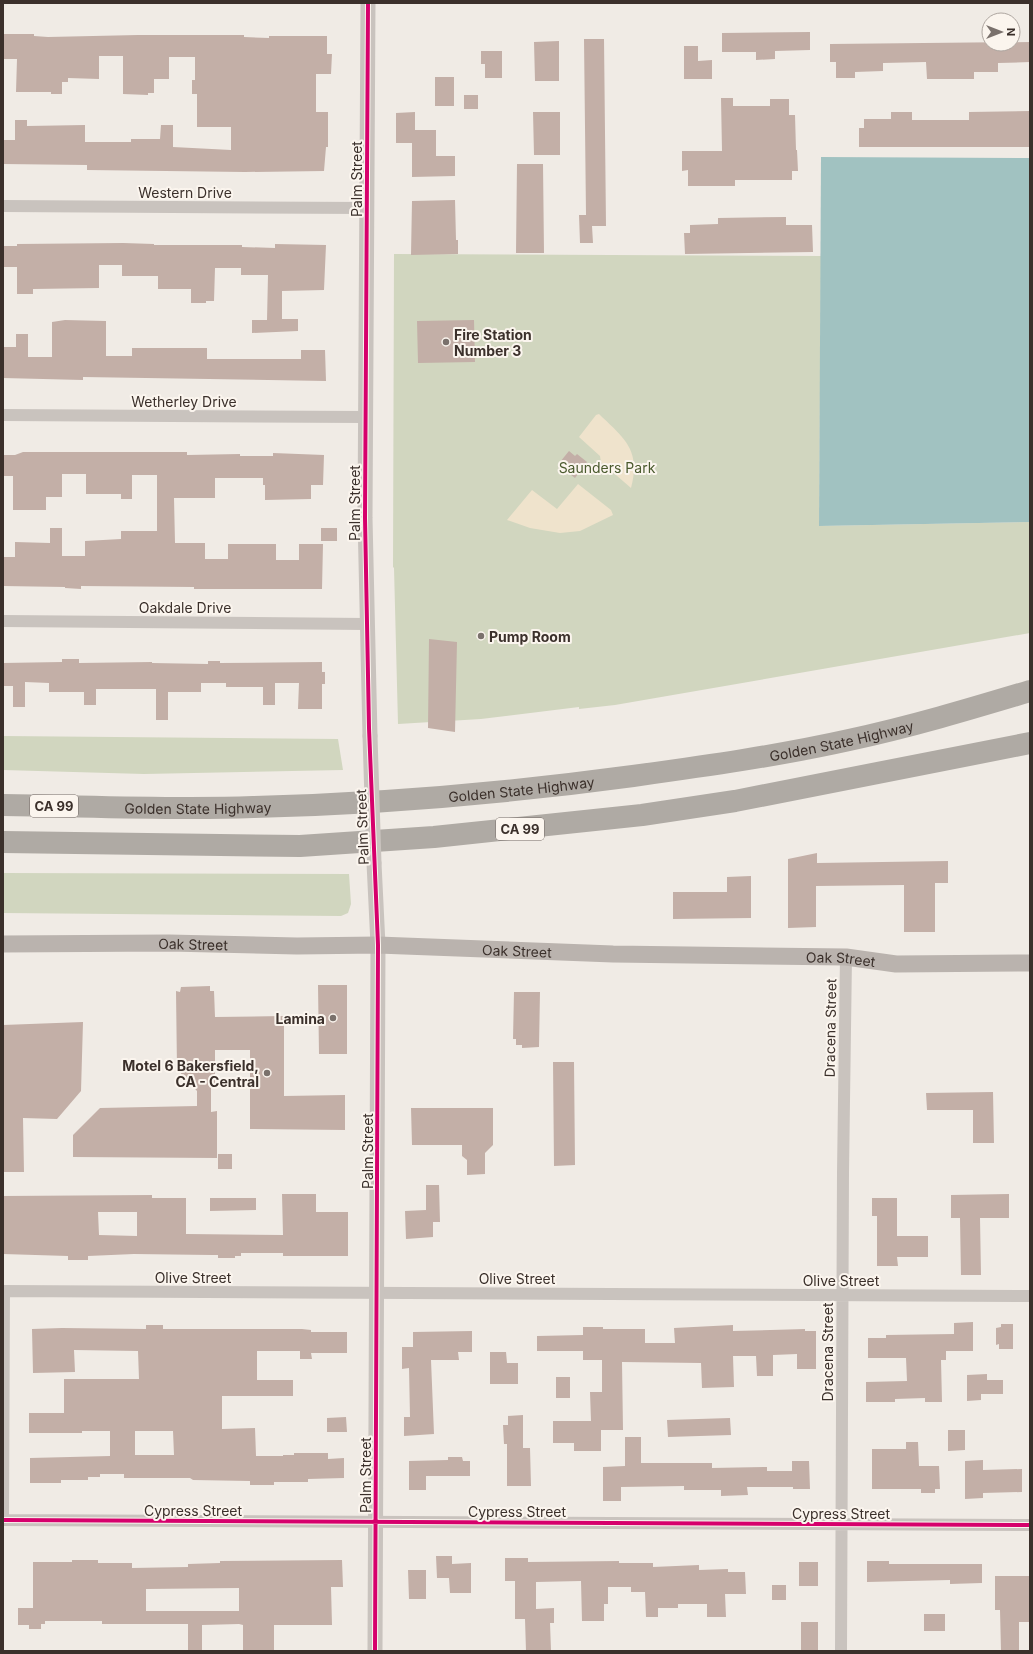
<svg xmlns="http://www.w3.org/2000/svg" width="1033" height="1654" font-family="Inter,sans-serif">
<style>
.green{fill:#d1d6bf}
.sand{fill:#efe3cc}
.water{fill:#a1c2c1}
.building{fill:#c3afa7;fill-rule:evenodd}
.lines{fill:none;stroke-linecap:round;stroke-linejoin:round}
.minor{stroke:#c9c3be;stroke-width:12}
.tertiary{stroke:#c9c3be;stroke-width:15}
.secondary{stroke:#bab3ae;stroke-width:17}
.motorway{stroke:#afaaa4;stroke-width:22}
.tertiary-bridge{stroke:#c9c3be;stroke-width:15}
.cycleway-casing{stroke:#fbf5ee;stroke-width:6}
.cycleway{stroke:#d6006c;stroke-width:4}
.poi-dot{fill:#7a716c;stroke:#fbf5ee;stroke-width:1.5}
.labels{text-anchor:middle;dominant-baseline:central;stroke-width:4;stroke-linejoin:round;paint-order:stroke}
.shield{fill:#fbf5ee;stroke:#756b66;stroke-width:1}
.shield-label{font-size:13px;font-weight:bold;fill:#3b302b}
.street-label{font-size:14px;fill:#3b302b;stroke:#fbf5ee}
.poi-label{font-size:14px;font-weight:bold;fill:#3b302b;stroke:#fbf5ee;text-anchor:start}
.park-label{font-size:14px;fill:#4a5a2e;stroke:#fbf5ee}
</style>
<rect width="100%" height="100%" fill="#f0ebe5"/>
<path class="green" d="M394,254L821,256L819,526L1030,522V633L615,705L579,709V707L481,719L398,724L394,568L393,567Z
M3,736L338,739L343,770L144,774L3,770Z
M3,873L349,874L351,904L348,913L341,916L3,913Z"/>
<path class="sand" d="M599,414C625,439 641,450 631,488L601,462L600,456L579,437L596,415Z
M578,484L611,510L613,515L580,531L560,533L530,528L507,520L532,490L557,509Z"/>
<path class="water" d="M821,157L1030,158V522L819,526Z"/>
<path class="building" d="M810,32V50L775,51V59L756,60V52H722V33Z
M3,34H34V36L48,37L138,35H244V37L269,38V36H327V54H332L331,74H316V112H328V147H326L324,171L245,172L87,170V165L3,164V140H15V120H27V126L85,125V142H131V139H160L161,125H173V147L231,150V127H197V94H192V80H195V57H169V79H154V93H148V95L123,94V56H99V79L68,78V82H62V94H51V92H16L17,59H3Z
M584,39H604L606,226H592L593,243H580L579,215H586Z
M559,41V81H535L534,42Z
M1030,42V62L998,63V72H974V79H927L926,62L883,63V71L855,72V78H836V62H830V44Z
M684,46H698V61L712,60V79H684Z
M481,51H502V78H485V64H481Z
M435,77H454V106H435Z
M464,95H478V109H464Z
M721,98H733V106H770V99H789V115H795L796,150H797L798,171H792V180H735V186H688V170L682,171V151H722Z
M1030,111V147H859V128H864V119H891V112H912V120H969V112Z
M415,112V130H436V156H455V176L412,177V143H396V113Z
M533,112H560V155H534Z
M517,164H543L544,253H516Z
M455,200L456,240H458V254L411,255L412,201Z
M786,217V225H812L813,252L685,254L684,233H690V225L718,224V218Z
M123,243L154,244V245H242V247L275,248V244L326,245L324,290L282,291V319H298V331L252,333V320H267L268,275H241V268H215L214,301H206V303H191V289H158V276H122V265H99V288L33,289V294H17V267H3V246H17V244Z
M65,320L106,321V356H132V348H207V359H301V350H325L326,381L83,377V380L3,378V347H16V334H28V357H52V322Z
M474,320L475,362L418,363L417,321Z
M569,451L575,456L577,454L587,462L575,478L565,470L567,468L560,462Z
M23,452H187V455L240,454V456H273V453L324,455L323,485H311V499L265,500V485H263V478H215V498H174L175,543H205V559H228V544H276V560H299V544H323L322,589H194V587L81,586V589L65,588V587L3,586V557H15V542L50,543V528H62V556H85V541L121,539V531H157V475H132V499H121V494H86V474H62V497H46V510H13V476H3V455H15Z
M321,528H337V541H321Z
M429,639L457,642L455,732L428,728Z
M62,659H79V663L152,662V663L208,664V661H220V663L322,662V672H325V684H322V709H298L299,683H275V705H263V687H226V683H201V692H168V720H156V689H96V705H84V692H49V683L25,682V707H13V686H3V663L62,662Z
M817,853V863L948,861V883H935V932H904V885L816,886V927L788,928V859Z
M751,876V918L673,919V892H727V877Z
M318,985H347V1054H319Z
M210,986V991H214L215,1017L284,1016V1096L345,1095V1130L250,1129V1050H215V1085H211V1112L217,1111V1158L73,1157V1135L100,1108L197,1106V1091L177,1069L176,991L180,992L181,987Z
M514,992H540L539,1047L522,1048V1045H516V1039H513Z
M83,1022L81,1091L57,1119L23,1118L24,1172H3V1025Z
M553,1062H574L575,1165L554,1166Z
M993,1092L994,1143H973V1110H927L926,1093Z
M411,1108H493V1145L485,1153V1174L467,1175V1160L462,1156V1145H412Z
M218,1154H232V1169H218Z
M426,1185H439L440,1222H433V1237L406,1239L405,1211L426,1210Z
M282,1194H316V1212H348V1256H283V1253H241V1256H235V1258H218V1255H212L134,1254L88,1256V1260H68V1256L3,1254V1196L152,1195V1198H186V1234L283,1235ZM98,1212H137V1236L99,1235Z
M1009,1194V1218H980L981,1275H961L960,1218H951V1195Z
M210,1198H256V1210L210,1211Z
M872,1198H897V1236H928V1257H897L898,1266H877V1216H872Z
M973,1322V1351H946V1360H941L942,1402H925V1398L895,1399V1402H866V1382L907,1381L906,1358H868V1338H886V1335L954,1334V1323Z
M1001,1324H1013V1349H999V1344L996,1345V1328L1001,1327Z
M146,1325H163V1329H302L311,1330V1332H347V1353H311L312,1359H300V1351H257V1380H293V1396H222V1429L255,1428L256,1456H283V1455H294V1453H328V1459L344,1458V1478L308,1479V1482H274V1485H250V1481L193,1480L190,1478H124V1474H100V1477H88V1480H61V1483H30V1458L110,1456V1431H82V1433H29V1413H64V1379H139L138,1351L74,1350L75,1372L33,1373L32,1329L62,1328L146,1329ZM135,1431H173L174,1455H135Z
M733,1325V1331L805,1329V1331H816V1369H797V1354L773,1355V1376H757L756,1356H733L734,1387L702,1388L701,1363L622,1362L623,1430H601V1451H574V1443H553V1421H591L590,1392H602V1360H583V1351H537V1336L583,1335V1327H603V1329H645V1343H675L674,1328Z
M472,1331V1352H458L459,1360H431L434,1434L404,1436V1417H410L409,1368L402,1369V1347H413V1332Z
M490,1352H506L507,1363H518V1384H490Z
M987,1374V1380H1003V1394H981V1400L967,1401V1375Z
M556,1377H570V1398H556Z
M523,1415V1448H530L531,1486H507V1444H504L503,1425H508V1416Z
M346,1417L347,1432H327V1418Z
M730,1418L731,1435L668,1437L667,1420Z
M948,1430H965V1450L948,1451Z
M625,1437H641V1463H712V1468L767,1467V1471H792V1461H809L810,1489H793V1487H747L748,1495L721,1496V1490H684V1486L621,1487V1501H603V1467L625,1466Z
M906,1442H918L919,1466H939L940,1489H935V1493H921V1489H872V1449H906Z
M448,1457H462L463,1461H470V1476H426V1490H409V1461L448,1460Z
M983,1460V1470L1022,1469V1492L983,1493V1498L965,1499V1461Z
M436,1556H452V1564L471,1563V1593H450L449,1578H437Z
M505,1558H528V1562L619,1561V1563H653V1567L699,1565V1570L728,1569V1572H745L746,1594H725L726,1617H707V1604H678V1608H658V1617H646L645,1592H631V1587H608V1604H604V1621H582L581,1581L536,1582V1609L554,1608V1623H550L551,1651H526L525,1619H515V1581H505Z
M72,1560H98V1563H132V1568L188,1567V1564L220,1563V1561L342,1560L343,1587H331L332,1625H274V1651H243V1625L239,1624L202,1625V1651H188V1624H102V1621H45V1624H41V1629H29V1625H18V1608H33V1562H72ZM239,1588V1611H146V1589Z
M867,1561H889V1564H982V1583L950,1584V1580L867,1582Z
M799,1562H818V1586H799Z
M408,1570H426V1599H409Z
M995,1576H1030V1622H1019V1651H1001L1000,1610H995Z
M772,1585H786V1600H772Z
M924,1614H945V1631H924Z
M801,1622H818V1651H801Z"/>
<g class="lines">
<path class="minor" d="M3,206L367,208
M3,415L365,417
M3,621L366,624
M3,1291L1030,1296
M3,1515L4,1291
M3,1520L1030,1525
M841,1651L843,1173L846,957"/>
<path class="tertiary" d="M368,3L365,518L370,736
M374,863L378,945L375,1651"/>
<path class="secondary" id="s1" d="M3,944L169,943L297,946L378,945L613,954L846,957L896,964L1030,963"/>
<g class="motorway">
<path id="s2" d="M3,805C86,806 170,810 253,807C380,804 507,793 633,776C705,766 777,756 849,740C910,727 970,709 1030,691"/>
<path d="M3,842L300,846L434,837L642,815L735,801L1030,743"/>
</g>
<path class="tertiary-bridge" d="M370,736L374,863"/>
<defs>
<path id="cycleway" d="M368,3L365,518L369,728L378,945L375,1651
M3,1520L1030,1525"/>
</defs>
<use href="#cycleway" class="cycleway-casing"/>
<use href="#cycleway" class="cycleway"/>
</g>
<g class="poi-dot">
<circle cx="446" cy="342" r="4"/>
<circle cx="481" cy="636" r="4"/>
<circle cx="333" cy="1018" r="4"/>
<circle cx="267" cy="1073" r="4"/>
</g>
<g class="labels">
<g class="shield">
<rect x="30" y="795" width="48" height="22" rx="3"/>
<rect x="496" y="818" width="48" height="22" rx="3"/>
</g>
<g class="shield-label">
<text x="54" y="806">CA 99</text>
<text x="520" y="829">CA 99</text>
</g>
<g class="street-label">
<text transform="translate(356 179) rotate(-90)">Palm Street</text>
<text x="185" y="192">Western Drive</text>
<text x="184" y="401">Wetherley Drive</text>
<text transform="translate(354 503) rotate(-90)">Palm Street</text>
<text x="185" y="607">Oakdale Drive</text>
<text stroke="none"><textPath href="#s2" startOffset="843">Golden State Highway</textPath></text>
<text stroke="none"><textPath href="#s2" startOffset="519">Golden State Highway</textPath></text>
<text stroke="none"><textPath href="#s2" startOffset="195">Golden State Highway</textPath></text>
<text transform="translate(362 827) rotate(-92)">Palm Street</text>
<text stroke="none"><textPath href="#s1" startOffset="190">Oak Street</textPath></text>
<text stroke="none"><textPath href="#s1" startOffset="514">Oak Street</textPath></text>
<text stroke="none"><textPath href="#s1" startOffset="838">Oak Street</textPath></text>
<text transform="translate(830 1028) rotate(-89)">Dracena Street</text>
<text transform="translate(367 1151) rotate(-90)">Palm Street</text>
<text x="193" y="1277">Olive Street</text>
<text x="517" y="1278">Olive Street</text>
<text x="841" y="1280">Olive Street</text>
<text transform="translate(827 1352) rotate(-90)">Dracena Street</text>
<text transform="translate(365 1475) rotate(-90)">Palm Street</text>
<text x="193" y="1510">Cypress Street</text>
<text x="517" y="1511">Cypress Street</text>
<text x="841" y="1513">Cypress Street</text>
</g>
<g class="poi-label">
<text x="454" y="334">Fire Station<tspan x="454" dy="16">Number 3</tspan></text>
<text x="489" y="636">Pump Room</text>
<text x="325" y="1018" text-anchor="end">Lamina</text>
<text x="259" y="1065" text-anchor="end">Motel 6 Bakersfield,<tspan x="259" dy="16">CA - Central</tspan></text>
</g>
<g class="park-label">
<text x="607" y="467">Saunders Park</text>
</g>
</g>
<rect width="1033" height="1654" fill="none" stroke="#3b302b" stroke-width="8"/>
<g transform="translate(1001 32) rotate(90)"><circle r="19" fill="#fbf5ee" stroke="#aea6a0"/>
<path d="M0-3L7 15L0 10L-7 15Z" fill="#7a716c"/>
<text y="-6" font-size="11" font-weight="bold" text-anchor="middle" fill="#3b302b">N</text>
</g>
</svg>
